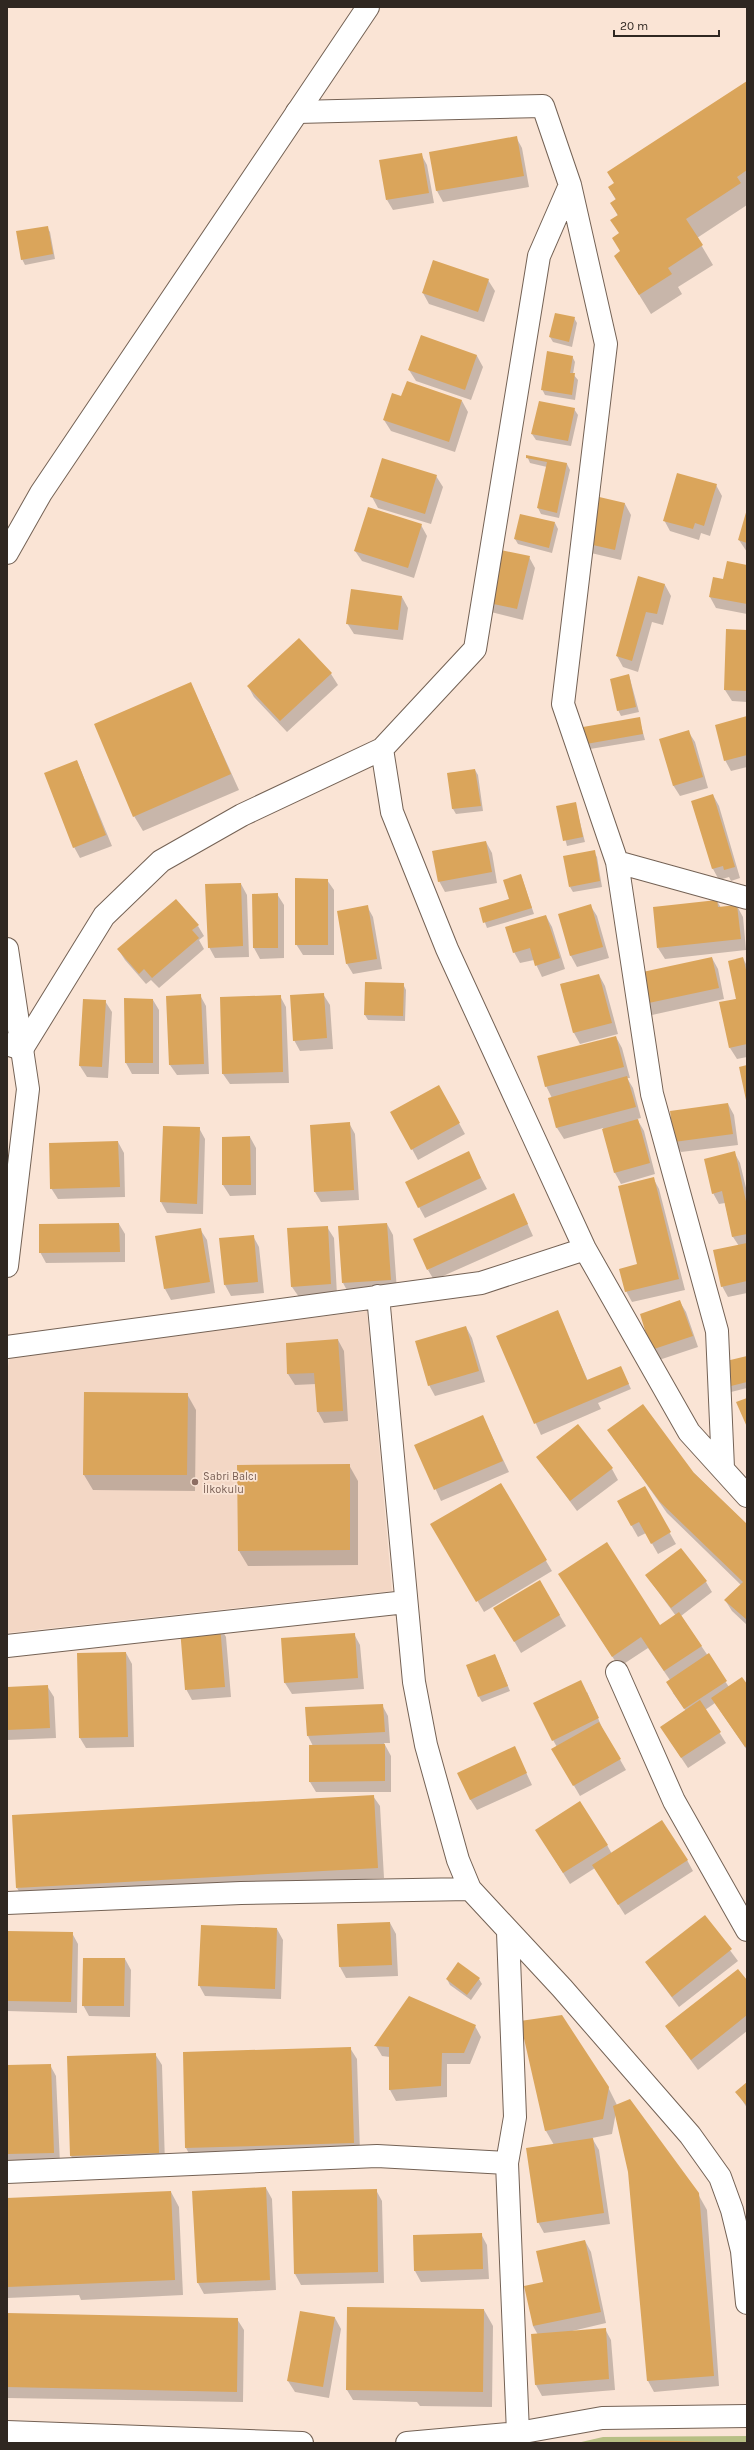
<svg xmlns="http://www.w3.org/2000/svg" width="754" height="2450" font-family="Karla,sans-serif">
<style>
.built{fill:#f3d7c5}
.green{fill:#b7bf84}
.shadow{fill:#0003}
.building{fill:#daa55b}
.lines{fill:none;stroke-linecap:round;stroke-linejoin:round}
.minor-casing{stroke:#746255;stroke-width:24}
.tertiary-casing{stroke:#746255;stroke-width:24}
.minor{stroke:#fff;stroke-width:22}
.tertiary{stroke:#fff;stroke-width:22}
.education-dot{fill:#8d6e63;stroke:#fae4d5;stroke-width:1.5}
.labels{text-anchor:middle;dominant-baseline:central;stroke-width:3.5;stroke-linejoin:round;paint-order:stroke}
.education-label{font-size:11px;fill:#785e54;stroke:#fae4d5;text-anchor:start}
</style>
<rect width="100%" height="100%" fill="#fae4d5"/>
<path class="built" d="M367,1311L392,1591L7,1633V1373L10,1355Z"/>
<path class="green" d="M747,2436V2443H577L603,2437Z"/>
<path class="shadow" d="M747,82V205L697,238L713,265L678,287L682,294L651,314L615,256L621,251L618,216L611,203L616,200L609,188Z
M516,137L522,148L529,187L443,202L437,191L430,153Z
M421,154L427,165L434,203L393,210L387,200Z
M47,227L50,232L55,259L25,265L22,259Z
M488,280L495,291L484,322L429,304L423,293Z
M574,318L577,323L572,347L553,342L550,337Z
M421,336L477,356L483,367L471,400L416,381L409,370Z
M572,356L575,362L573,374L578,380L575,400L545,395L542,389Z
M462,401L468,412L455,452L391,431L384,420Z
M574,409L578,415L571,446L536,440L532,434Z
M527,456L567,464L570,470L559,518L541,514L538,508L547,467L530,463Z
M436,476L443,487L431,524L378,508L372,497Z
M716,485L722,496L710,536L701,533L699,540L670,531L664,520Z
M596,498L625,504L631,515L621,560L591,553Z
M747,511V552L739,540Z
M555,523L558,529L552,553L518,544L515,539Z
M421,525L427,536L414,578L362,561L355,551Z
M529,557L535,568L523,620L491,612L485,602Z
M747,566V614L716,608L710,597L724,580Z
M639,578L665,585L671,596L663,625L652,622L638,672L623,667L617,656Z
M402,597L408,608L403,640L354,634L347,623Z
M727,630L747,631V702L732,701L725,690Z
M299,639L331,674L338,685L287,732L254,697L248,686Z
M629,675L639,712L621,716L618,710Z
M191,684L239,790L143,831L134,816Z
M747,717V767L731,771L725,760Z
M639,718L645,740L590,749L587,744Z
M688,731L695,742L708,788L680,796L673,785Z
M77,761L112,846L80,858L74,847Z
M475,770L478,775L483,811L456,814L453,809L448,773Z
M713,795L719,806L740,878L731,881L729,877L719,880L713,869L692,802Z
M575,803L585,842L567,846L557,807Z
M486,842L492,853L497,883L445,892L439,881Z
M594,852L597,857L602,887L573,892L570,887Z
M521,875L534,914L487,928L480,909L510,899Z
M327,880L334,890V955H303L296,944Z
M241,884L247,895L249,957L215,958L209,947Z
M277,894L284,905V958L260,959L254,948Z
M717,901L721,908L737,906L743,917L746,950L665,959L658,948Z
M590,905L597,916L609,958L577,967L571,956L559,915Z
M367,906L373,917L382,969L353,974L347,964Z
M546,916L552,927L565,969L542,977L534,960L520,963L514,952Z
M198,926L204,936L199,940L204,949L159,988L151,980L146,984L125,960L118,949Z
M712,958L718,969L724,999L652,1015L645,1004Z
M743,958L747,966V1057L737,1059L730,1048L721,1003L737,999Z
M599,975L605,986L618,1034L580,1044L574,1033L561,984Z
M403,984L406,990L405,1021L368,1020L365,1015Z
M323,994L330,1005L333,1049L300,1051L294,1040Z
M200,995L206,1006L209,1074L177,1075L170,1065Z
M280,996L286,1007L289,1083L230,1084L223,1074Z
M153,1000L159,1010V1074H132L126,1063Z
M105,1001L112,1012L108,1078L87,1077L80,1066Z
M616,1037L622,1048L630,1078H627L633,1088L641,1118L637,1119L644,1131L655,1174L621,1184L615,1173L603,1128L564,1139L557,1128L549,1099L552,1098L546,1086Z
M439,1087L465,1134L418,1160L412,1149Z
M728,1104L734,1115L738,1145L681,1152L675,1142Z
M349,1123L355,1134L359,1200L321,1202L315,1192Z
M199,1128L205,1139L203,1214L167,1213L161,1202Z
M250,1137L256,1148V1195L230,1196L223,1185Z
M118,1142L124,1153L125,1197L58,1199L51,1188Z
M734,1152L740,1163L747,1192V1293L728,1297L722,1286L739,1246L733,1237L725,1203L719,1204L713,1193Z
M468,1153L487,1189L425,1218L419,1207Z
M653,1178L659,1189L685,1290L632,1302L626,1291L638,1264Z
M514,1194L533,1236L434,1280L428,1270Z
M119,1224L125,1234V1262L46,1263L40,1252Z
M387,1224L393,1235L397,1291L349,1294L343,1283Z
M327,1227L334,1238L337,1295L299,1297L292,1287Z
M200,1229L207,1240L215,1293L171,1300L165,1289Z
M253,1236L259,1247L264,1293L231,1296L225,1285Z
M680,1302L686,1312L698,1347L659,1360L652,1349Z
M557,1311L588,1381L623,1372L631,1389L598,1403L601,1409L541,1435L497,1337Z
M466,1327L472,1338L485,1382L435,1396L429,1385Z
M338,1340L344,1351L348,1421L324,1423L318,1412L316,1384L295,1385L288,1374L287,1344Z
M747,1357V1388L731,1392L728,1386Z
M187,1394L196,1410L195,1491L93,1490L84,1475Z
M483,1417L509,1472L441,1501L416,1446Z
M608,1430L694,1473L747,1525V1625L732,1611L725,1600L741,1585L667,1513Z
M537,1457L612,1469L618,1480L577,1511Z
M349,1465L358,1481V1565L248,1566L239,1551Z
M500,1484L552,1571L484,1612L432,1524Z
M644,1488L676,1544L658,1554L646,1533L638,1537L618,1502Z
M646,1575L706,1582L712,1592L681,1616L729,1687L747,1686V1750L715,1703L705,1710L726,1743L688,1768L668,1738L686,1711L673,1693L670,1680L648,1648L619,1667L566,1585L660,1627L676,1616Z
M540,1582L566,1626L521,1653L495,1608Z
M220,1626L226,1637L231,1697L192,1700L186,1689Z
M354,1634L360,1645L364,1689L292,1694L285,1683L282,1639Z
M126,1653L132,1664L134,1747L86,1748L80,1738Z
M495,1655L510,1691L482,1702L479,1697Z
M47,1686L54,1697L56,1738L7,1740V1688Z
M587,1692L603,1730L626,1770L580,1796L553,1750L557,1747L553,1740Z
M382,1705L388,1716L390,1743H384L391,1756V1792H316L310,1782L313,1746L308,1736Z
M514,1747L532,1785L477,1810L470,1799Z
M373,1796L380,1806L384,1878L23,1898L17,1888Z
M543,1841L607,1845L612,1854L687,1860L693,1871L625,1915L595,1868L570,1884Z
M705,1917L738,1961L679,2007L646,1963Z
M390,1923L396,1934L398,1976L346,1978L340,1967L338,1925Z
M277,1929L283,1940L281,1999L205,1996L199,1985Z
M7,1932L72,1933L78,1944L77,2013L7,2011Z
M125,1959L131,1970L130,2017L89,2016L83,2005Z
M447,1979H479L482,1984L471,2000L450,1985Z
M747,1982V2031L698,2070L666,2027Z
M521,2022L608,2087L617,2105L698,2194L707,2210L719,2386L654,2392L648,2381L629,2172L616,2112L612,2134L592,2138L599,2150L610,2224L544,2233L538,2222L554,2145L546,2131Z
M475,2026L481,2037L470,2064H447V2097L396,2101L390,2090V2057L382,2056L376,2046Z
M350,2048L357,2059L360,2153L192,2159L186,2148Z
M155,2054L162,2065L165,2164L77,2167L71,2156Z
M50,2065L56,2076L60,2164L7,2165V2066Z
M747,2084V2108L737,2092Z
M266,2188L272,2199L276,2290L204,2294L198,2283Z
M376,2190L382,2201L384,2283L301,2285L295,2274L293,2192Z
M171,2192L179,2207L183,2295L81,2300L79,2295L7,2298V2199Z
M481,2234L487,2245L489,2279L421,2282L415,2271L414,2236Z
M585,2241L591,2252L606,2323L568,2332L605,2329L611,2340L615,2390L542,2396L536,2385L532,2335H538L533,2326L544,2283Z
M484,2310L493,2326L492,2407L420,2406L417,2402L353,2400L347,2390Z
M301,2312L335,2318L341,2329L329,2398L295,2392L288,2381Z
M7,2314L237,2319L244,2330L243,2402L7,2398Z"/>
<path class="building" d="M747,81V170L737,177L741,183L686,219L703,245L668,268L672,274L639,295L614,256L620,251L612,238L619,233L610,220L618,215L610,203L616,199L608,187L614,183L607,172Z
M517,136L524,176L436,191L429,152Z
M422,153L429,193L386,200L379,160Z
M48,226L53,254L21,260L16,231Z
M433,260L489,279L478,312L422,293Z
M555,313L575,317L569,342L549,337Z
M421,335L477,355L465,390L408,370Z
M547,351L573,356L570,373H575L572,395L541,390Z
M407,381L462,400L449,442L383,420L392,393L401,396Z
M539,401L575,408L568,441L531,434Z
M526,455L567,463L557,513L537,508L547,462L526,458Z
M382,458L437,475L425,514L370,497Z
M677,473L717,484L704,526L695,523L693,529L663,521Z
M595,496L625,503L615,550L584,543Z
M368,507L422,524L408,568L354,551Z
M747,509V543L738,540Z
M520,514L555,522L549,548L514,539Z
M496,549L530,556L517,609L484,602Z
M727,561L747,565V604L709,597L713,577L723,579Z
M638,576L665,584L657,614L646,612L632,661L616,656Z
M351,589L402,596L398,630L346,624Z
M726,629L747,630V691L724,690Z
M299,638L332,673L280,721L247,686Z
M629,674L636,707L617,711L610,679Z
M191,682L231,774L133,817L94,724Z
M747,716V755L724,761L715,725Z
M640,717L643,734L586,744L583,727Z
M689,730L703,777L673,786L659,739Z
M77,760L106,835L73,848L44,773Z
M475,769L481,806L452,809L447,773Z
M713,794L735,867L724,870L723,866L712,869L691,801Z
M576,802L583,837L563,841L556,806Z
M486,841L492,872L438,882L432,851Z
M595,850L600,881L569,887L563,856Z
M521,874L532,908L483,923L479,908L509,899L503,880Z
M295,878L328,879V945H295Z
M241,883L243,946L208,948L205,884Z
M278,893V948H253L252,894Z
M176,899L199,925L192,930L199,938L152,978L144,969L139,974L117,949Z
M717,900L718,907L737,905L741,939L657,948L653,907Z
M591,904L603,947L570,956L558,914Z
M368,905L377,959L346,964L337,911Z
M546,915L560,958L535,966L530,948L513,953L505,927Z
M712,957L719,988L644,1004L638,973Z
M743,957L747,974V1044L729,1048L719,1002L736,999L728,961Z
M599,974L612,1023L573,1033L560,984Z
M365,982L404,983L403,1016L364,1015Z
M324,993L327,1038L293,1041L290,995Z
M201,994L204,1064L169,1065L166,996Z
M281,995L283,1072L222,1074L220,997Z
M124,998L153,999V1063H125Z
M83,999L106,1000L102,1067L79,1066Z
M616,1036L624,1067L545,1087L537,1056Z
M747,1065V1100H746L739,1067Z
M627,1076L636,1107L556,1128L548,1098Z
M439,1085L460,1123L411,1150L390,1112Z
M728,1103L733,1134L674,1142L670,1111Z
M638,1119L650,1163L614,1173L602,1129Z
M350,1122L354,1190L314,1192L310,1125Z
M163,1126L200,1127L197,1204L160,1202Z
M250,1136L251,1185H222V1137Z
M118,1141L120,1187L50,1189L49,1143Z
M469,1151L481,1178L418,1208L405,1182Z
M735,1151L747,1206V1234L732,1237L722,1191L712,1194L704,1159Z
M654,1177L679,1279L625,1292L619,1269L637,1264L618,1186Z
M514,1193L528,1224L427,1270L413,1239Z
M119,1223L120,1252L39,1253V1224Z
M387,1223L391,1280L342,1283L338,1226Z
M328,1226L331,1284L291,1287L287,1228Z
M201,1228L210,1282L164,1289L155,1236Z
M254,1235L258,1282L224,1285L219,1238Z
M747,1243V1281L721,1287L713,1250Z
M680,1300L693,1336L651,1350L640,1314Z
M558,1310L587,1380L621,1366L629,1384L534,1424L496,1336Z
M466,1326L479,1371L428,1386L415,1341Z
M338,1339L343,1411L317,1412L314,1373L287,1374L286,1343Z
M747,1356V1382L727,1387L722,1362Z
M84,1392L188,1393L187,1475H83Z
M747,1398V1427L736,1402Z
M643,1404L694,1473L747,1524V1620L724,1600L743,1582L660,1502L607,1430Z
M483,1415L503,1461L434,1490L414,1445Z
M578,1424L613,1468L570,1501L536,1457Z
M350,1464V1550L238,1551L237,1465Z
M501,1483L547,1560L476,1602L430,1524Z
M645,1486L671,1532L651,1544L639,1522L631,1526L617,1501Z
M607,1542L660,1625L679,1612L702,1646L664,1671L641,1637L612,1657L558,1574Z
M681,1548L707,1581L671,1608L645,1575Z
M540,1580L560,1615L514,1642L493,1608Z
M220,1625L225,1687L185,1690L180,1629Z
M355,1633L358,1678L284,1683L281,1638Z
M126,1652L128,1737L79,1738L77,1653Z
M709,1653L727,1681L684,1709L666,1682Z
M495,1654L508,1686L478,1697L466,1665Z
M742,1677L747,1684V1746L745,1747L711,1698Z
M581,1680L599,1718L552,1741L533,1703Z
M48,1685L50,1728L7,1730V1687Z
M700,1700L721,1732L681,1758L660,1727Z
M383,1704L385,1732L307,1736L305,1707Z
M599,1722L621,1759L573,1786L551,1749Z
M385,1744V1781L309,1782V1745Z
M515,1746L527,1773L470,1800L457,1773Z
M374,1795L378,1868L16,1888L12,1815Z
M580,1801L608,1845L563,1873L535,1830Z
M662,1820L688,1860L618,1905L592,1865Z
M705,1915L732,1949L672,1997L645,1962Z
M390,1922L392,1965L339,1967L337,1924Z
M201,1925L277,1928L275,1989L198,1986Z
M7,1931L73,1932L71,2002L7,2001Z
M83,1958H125L124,2006H82Z
M458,1962L480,1978L467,1995L446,1979Z
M738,1969L747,1980V2015L691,2060L665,2026Z
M409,1996L476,2025L464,2053H442L441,2086L389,2090V2047L374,2046Z
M562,2015L609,2087L603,2119L545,2131L520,2021Z
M351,2047L354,2143L185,2148L183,2052Z
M156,2053L159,2153L70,2156L67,2056Z
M51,2064L54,2153L7,2154V2065Z
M747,2082V2106L735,2092Z
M630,2099L699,2193L714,2376L647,2381L628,2172L613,2106Z
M593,2138L604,2213L537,2223L526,2148Z
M266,2187L270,2280L197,2283L192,2191Z
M377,2189L378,2272L294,2274L292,2191Z
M171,2191L175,2280L7,2287V2198Z
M482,2233L483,2269L414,2271L413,2235Z
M585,2240L601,2312L533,2326L524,2286L543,2282L536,2251Z
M347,2307L484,2309L483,2392L346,2390Z
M300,2311L335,2317L323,2387L287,2381Z
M7,2313L238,2318L237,2392L7,2387Z
M606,2328L609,2379L535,2385L531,2334Z
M640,2440L715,2442V2443H640Z"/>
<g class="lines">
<defs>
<path id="minor" d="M297,112L543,106L570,185L606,344L563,704L617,862L747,898
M382,749L392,812L447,949L585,1249L689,1432L747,1496
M617,862L652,1094L717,1331L723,1468
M7,1044L22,1049L104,916L161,861L242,815L382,749L475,649L539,256L570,185
M378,1296L414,1682L426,1745L458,1860L470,1889L562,1988L690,2135L720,2177L732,2210L742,2251L747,2303
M7,1347L481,1283L585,1249
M7,1646L406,1602
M617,1672L674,1801L747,1930
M7,1903L241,1893L470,1889
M7,2172L377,2156L507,2163
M7,2432L302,2443
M407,2443L518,2433L602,2418L747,2416
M502,2443L518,2433L507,2163L515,2117L508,1932"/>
<path id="tertiary" d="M7,553L41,493L368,7
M7,949L28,1089L7,1266"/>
</defs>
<use href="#minor" class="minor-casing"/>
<use href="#tertiary" class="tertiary-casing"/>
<use href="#minor" class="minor"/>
<use href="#tertiary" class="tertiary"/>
</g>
<circle class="education-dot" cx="195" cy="1482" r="4"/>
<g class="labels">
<g class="education-label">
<text x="203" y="1476">Sabri Balcı<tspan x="203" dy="13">İlkokulu</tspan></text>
</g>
</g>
<rect width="754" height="2450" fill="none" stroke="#2f2721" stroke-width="16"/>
<path d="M614 30v6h105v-6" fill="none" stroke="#2f2721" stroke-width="2"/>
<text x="620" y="30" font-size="12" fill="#2f2721" stroke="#fae4d5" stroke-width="3" paint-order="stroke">20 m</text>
</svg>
